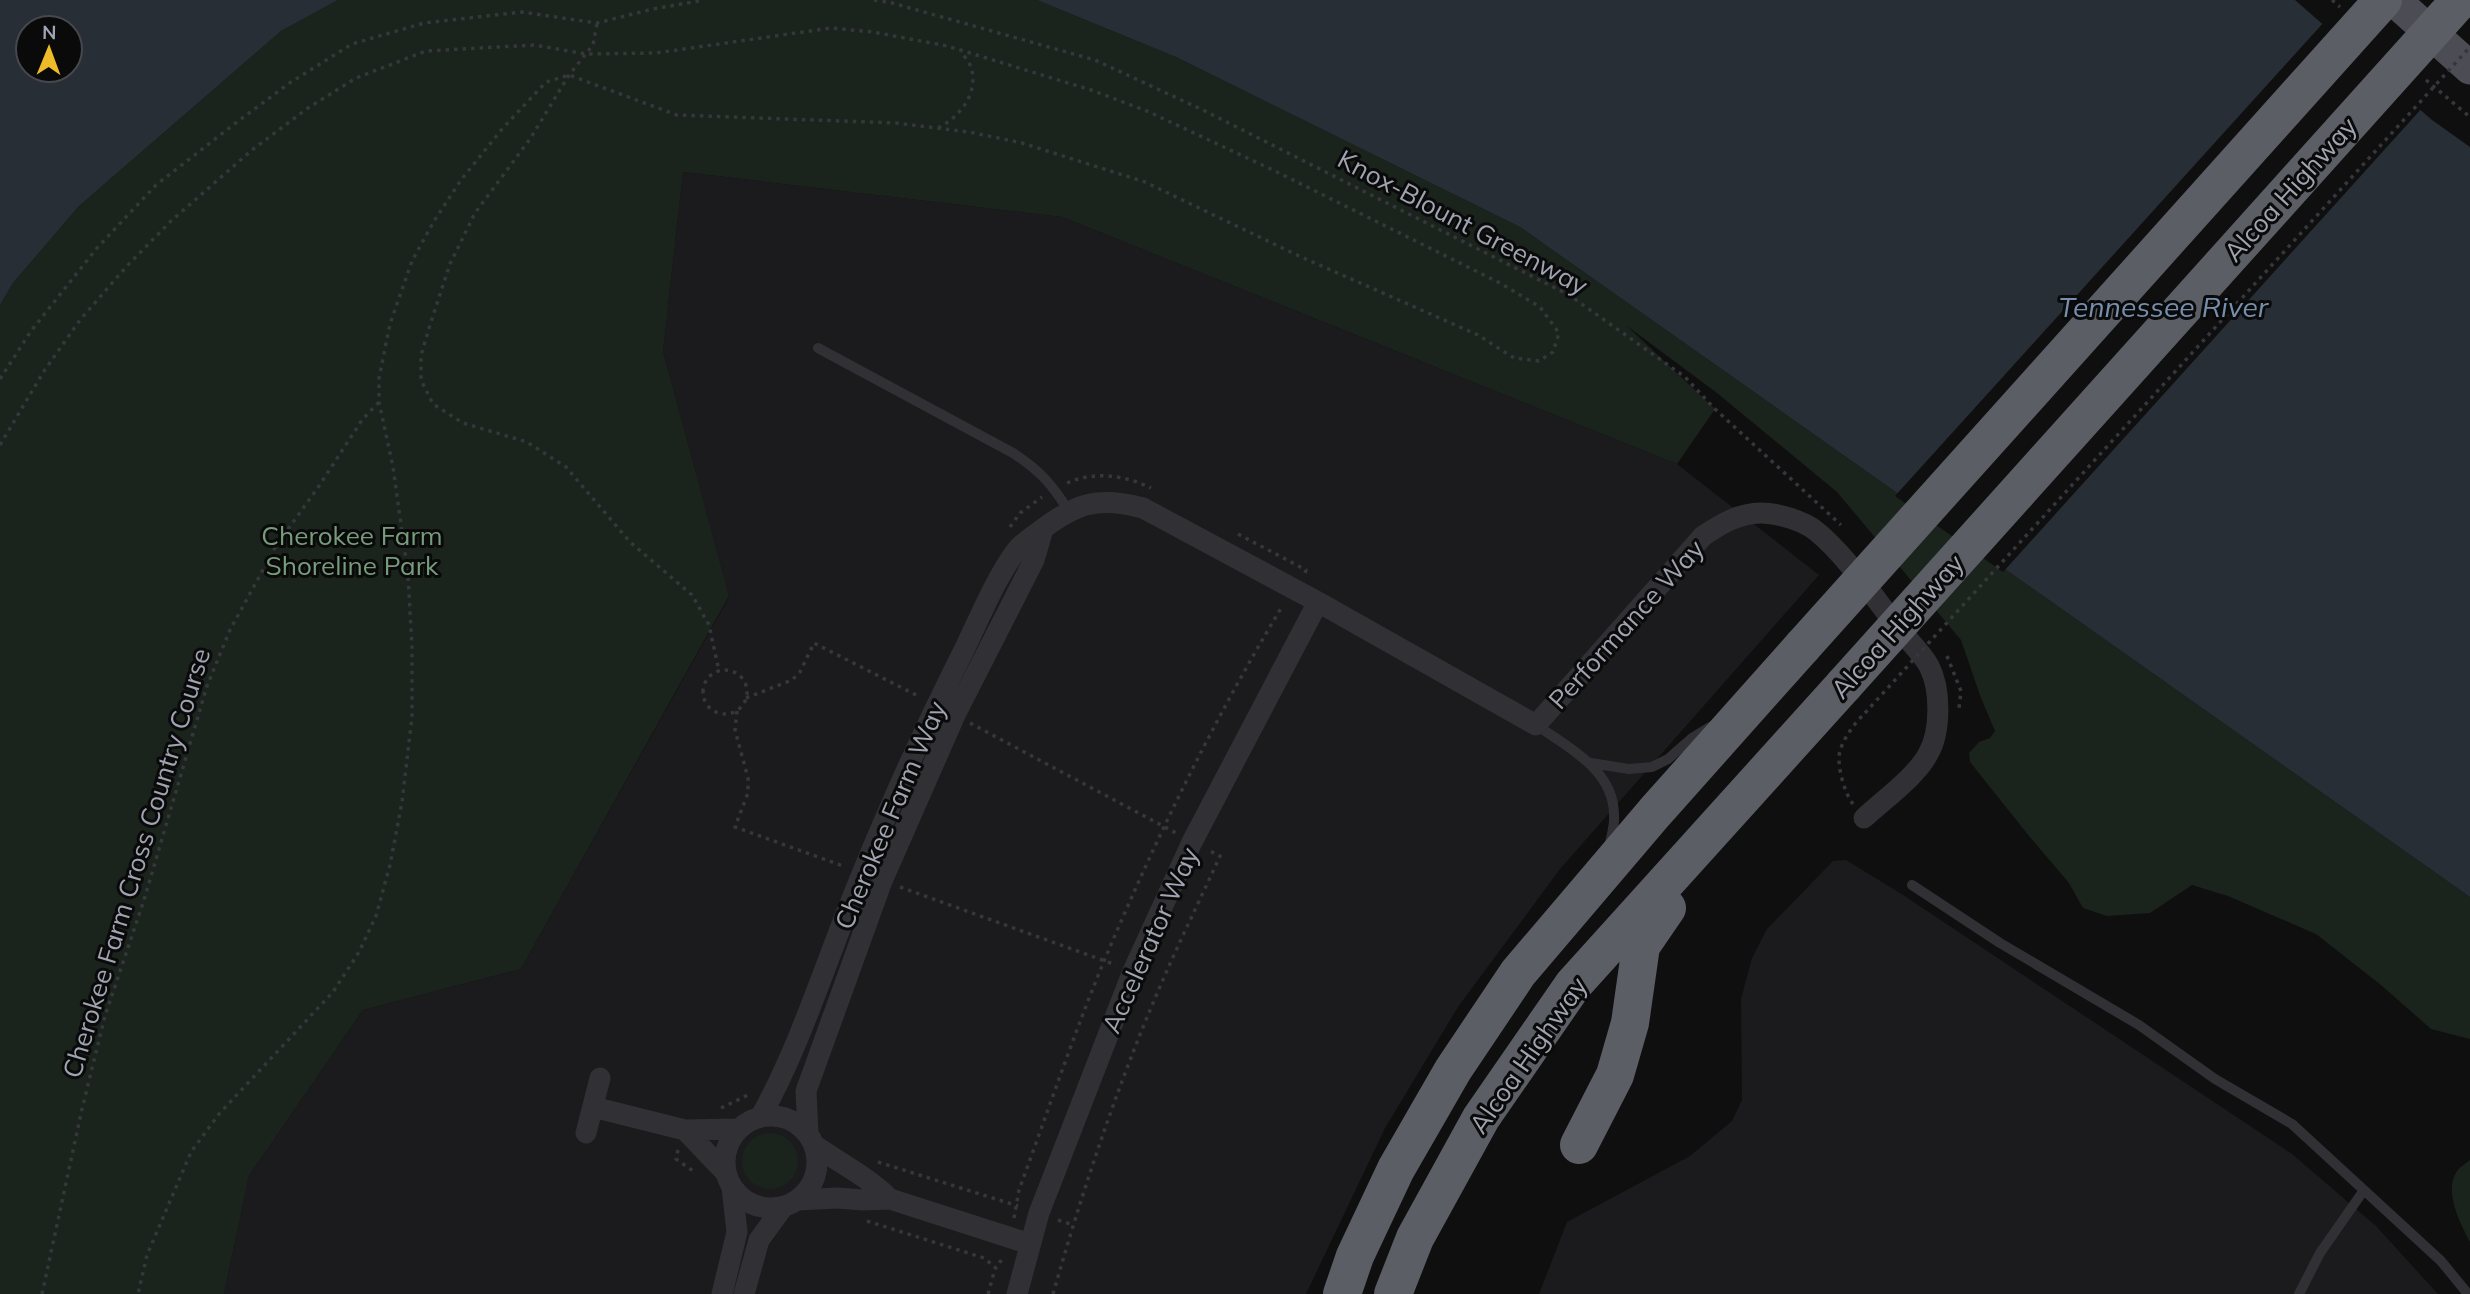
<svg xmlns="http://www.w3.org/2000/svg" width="2470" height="1294" font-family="Mulish,sans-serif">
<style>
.built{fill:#1b1b1d}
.green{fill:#1b231d}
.water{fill:#282e35;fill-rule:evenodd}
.pier{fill:#0f0f10}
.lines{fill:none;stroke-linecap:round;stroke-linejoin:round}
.path{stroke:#36373c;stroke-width:3.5;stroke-dasharray:3.5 5;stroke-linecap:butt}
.service{stroke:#303035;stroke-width:10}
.minor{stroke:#303035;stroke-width:21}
.primary{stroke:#4c4d54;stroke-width:33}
.motorway{stroke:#5c5e66;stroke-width:38}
.path-bridge{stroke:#36373c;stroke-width:3.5;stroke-dasharray:3.5 5;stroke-linecap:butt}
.motorway-bridge{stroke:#5c5e66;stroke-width:38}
.labels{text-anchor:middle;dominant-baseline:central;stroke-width:6;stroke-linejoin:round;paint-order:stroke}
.street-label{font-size:26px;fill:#a0a4b1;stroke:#0a0a0b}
.park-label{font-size:26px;fill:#779c7c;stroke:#0a0a0b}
.water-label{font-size:28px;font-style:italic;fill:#768fad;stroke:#0a0a0b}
</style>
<rect width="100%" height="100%" fill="#0f0f10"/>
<path class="built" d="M683,172L1062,217L1677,464L1819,575L1560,869L1458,1007L1385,1128L1306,1294H224L249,1176L363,1010L521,969L729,597L663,351Z
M1846,860L1900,893L2292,1154L2376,1226L2438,1294H1539L1567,1222L1690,1156L1732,1121L1742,1100L1741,999L1752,958L1767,929L1833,861Z"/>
<path class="green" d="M338,0H1037L1176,57L1520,227L2470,897V1039L2431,1029L2381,985L2316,934L2228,896L2192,885L2150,913L2107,916L2083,908L2069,883L2029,836L1970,762L1969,753L1979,742L1990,738L1995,731L1981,698L1961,640L1837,492L1717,393L1627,326L1715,409L1677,464L1062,217L683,172L663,351L729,596L521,969L363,1010L249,1176L224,1294H0V305L13,283L79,206L281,31Z
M742 1161a28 28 0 1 1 56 0a28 28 0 1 1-56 0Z
M2470,1160V1242C2461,1224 2443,1192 2457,1171C2460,1167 2466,1163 2470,1160Z"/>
<path class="water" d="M0,0H338L281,31L79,206L13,283L0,305ZM70,28V70H28V28Z
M1037,0H2295L2432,120L2470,147V897L1520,227L1176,57Z"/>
<path class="pier" d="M2325,21L2423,107L2003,572L1895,496Z"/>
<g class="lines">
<path class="path" d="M874,0L892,3L1095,60L1205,111L1569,295L1685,377L1715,409L1841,525
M2332,0L2340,7
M597,24L593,45L569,75L530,139L475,213L450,264L430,325L421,355V380L433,404L463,423L527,442L566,467L630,542L692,595L709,625L719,671
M2426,80L2470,117
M938,128C960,117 979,93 971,67C969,62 964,56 961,52
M0,379L31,331L97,248L156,185L237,122L291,82L352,44L424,23L522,12L597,23L653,9L704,0
M0,445L44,371L80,320L127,266L171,221L252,150L308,108L356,78L426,51L534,45L586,54L656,53L831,28L873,32L947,46L1091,90L1147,111L1275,171L1500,283L1540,307L1559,333L1553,352L1539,361L1514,358L1478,335L1299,256L1145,182L1022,143L969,132L896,123L677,115L569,75L546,82L502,129L461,180L434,221L412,261L390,324L379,378V402L393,467L408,575L412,647V717L402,802L390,865L376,916L359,952L333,992L219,1114L191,1152L147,1255L138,1294
M1067,483C1094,471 1125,475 1151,488
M1010,527L1020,513L1042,497
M1238,534L1306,570L1305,573
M1947,656L1961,691L1959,708
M703 692a22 22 0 1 1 44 0a22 22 0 1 1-44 0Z
M746,698L792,680L800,672L814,643L920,697
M737,711L735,730L748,778V793L735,827L843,866
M970,723L1176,833
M1853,804C1845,794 1836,765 1840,751C1844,737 1855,723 1865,713
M900,887L1116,965
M721,1108L748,1095
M678,1150L676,1159L696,1173
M878,1162L1018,1206
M1014,1218L1019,1190C1047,1114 1073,1036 1104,961C1156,838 1214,719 1283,605
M1058,1220L1073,1225
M867,1221L984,1258L996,1268L1004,1256
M42,1294L82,1109L105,1016L144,900L207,686L230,630L276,546L319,486L362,420L379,402
M988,1294L995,1269
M1053,1294C1083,1189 1118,1083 1162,982C1180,940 1201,898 1220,856L1208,850"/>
<path class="service" d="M818,348L1013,453C1039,470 1052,484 1068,510
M1536,725C1568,747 1614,770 1614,815C1615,826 1611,837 1609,847
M1591,763L1629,769L1652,767L1668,759L1692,738L1710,727
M1912,885L2000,943L2139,1025L2215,1079L2292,1124L2441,1261L2468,1294
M2299,1294L2320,1253L2364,1190"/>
<path class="minor" d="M593,1107L685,1130L738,1129
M725 1162a46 46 0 1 1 92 0a46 46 0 1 1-92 0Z
M761,1116C796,1053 819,983 845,916C880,827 919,739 962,654C978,622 995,579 1016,551C1022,543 1032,537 1040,531C1076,503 1098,496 1143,508L1318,602L1536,725L1703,536C1721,524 1739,513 1761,513C1778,513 1804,521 1816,531C1846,555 1875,599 1899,629C1908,640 1922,653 1929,666C1941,689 1941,732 1928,754C1916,777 1883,800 1864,818
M685,1130L725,1172
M586,1133L600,1078
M808,1134L806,1091L882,881L955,715L1034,560L1043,529
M814,1145C840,1163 868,1177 890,1199
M797,1200L838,1198L863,1200L890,1199L1030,1244
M722,1294L737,1232L732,1187
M744,1294L759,1240L783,1207
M1017,1294L1039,1213L1133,971L1192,842L1318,602"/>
<path class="primary" d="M2394,0L2470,68"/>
<path class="motorway" d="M1579,1145L1615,1075L1630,1023L1641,946L1667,908
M1342,1294L1355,1256L1396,1169L1453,1070L1518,973L1655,812L1803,646
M1393,1294L1415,1238L1481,1118L1573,985L1844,685"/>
<path class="path-bridge" d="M1865,713L2470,47"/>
<path class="motorway-bridge" d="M1803,646L2383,0
M1844,685L2460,0"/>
</g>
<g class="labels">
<g class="street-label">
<text transform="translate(2290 189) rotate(-48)">Alcoa Highway</text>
<text transform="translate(1463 222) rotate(28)">Knox-Blount Greenway</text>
<text transform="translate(1626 624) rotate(-48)">Performance Way</text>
<text transform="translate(1897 626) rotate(-48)">Alcoa Highway</text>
<text transform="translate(890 815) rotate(-67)">Cherokee Farm Way</text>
<text transform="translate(136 863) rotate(-73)">Cherokee Farm Cross Country Course</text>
<text transform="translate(1150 940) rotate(-66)">Accelerator Way</text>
<text transform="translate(1528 1055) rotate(-55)">Alcoa Highway</text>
</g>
<g class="park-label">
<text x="352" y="535">Cherokee Farm<tspan x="352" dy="30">Shoreline Park</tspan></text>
</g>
<g class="water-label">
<text x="2163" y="306">Tennessee River</text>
</g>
</g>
<g transform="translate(49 49) rotate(1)"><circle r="33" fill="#0a0a0b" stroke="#46484d" stroke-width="2"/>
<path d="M0-5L12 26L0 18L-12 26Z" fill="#eebc29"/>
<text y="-10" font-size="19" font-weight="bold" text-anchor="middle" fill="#a0a4b1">N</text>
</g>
</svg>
